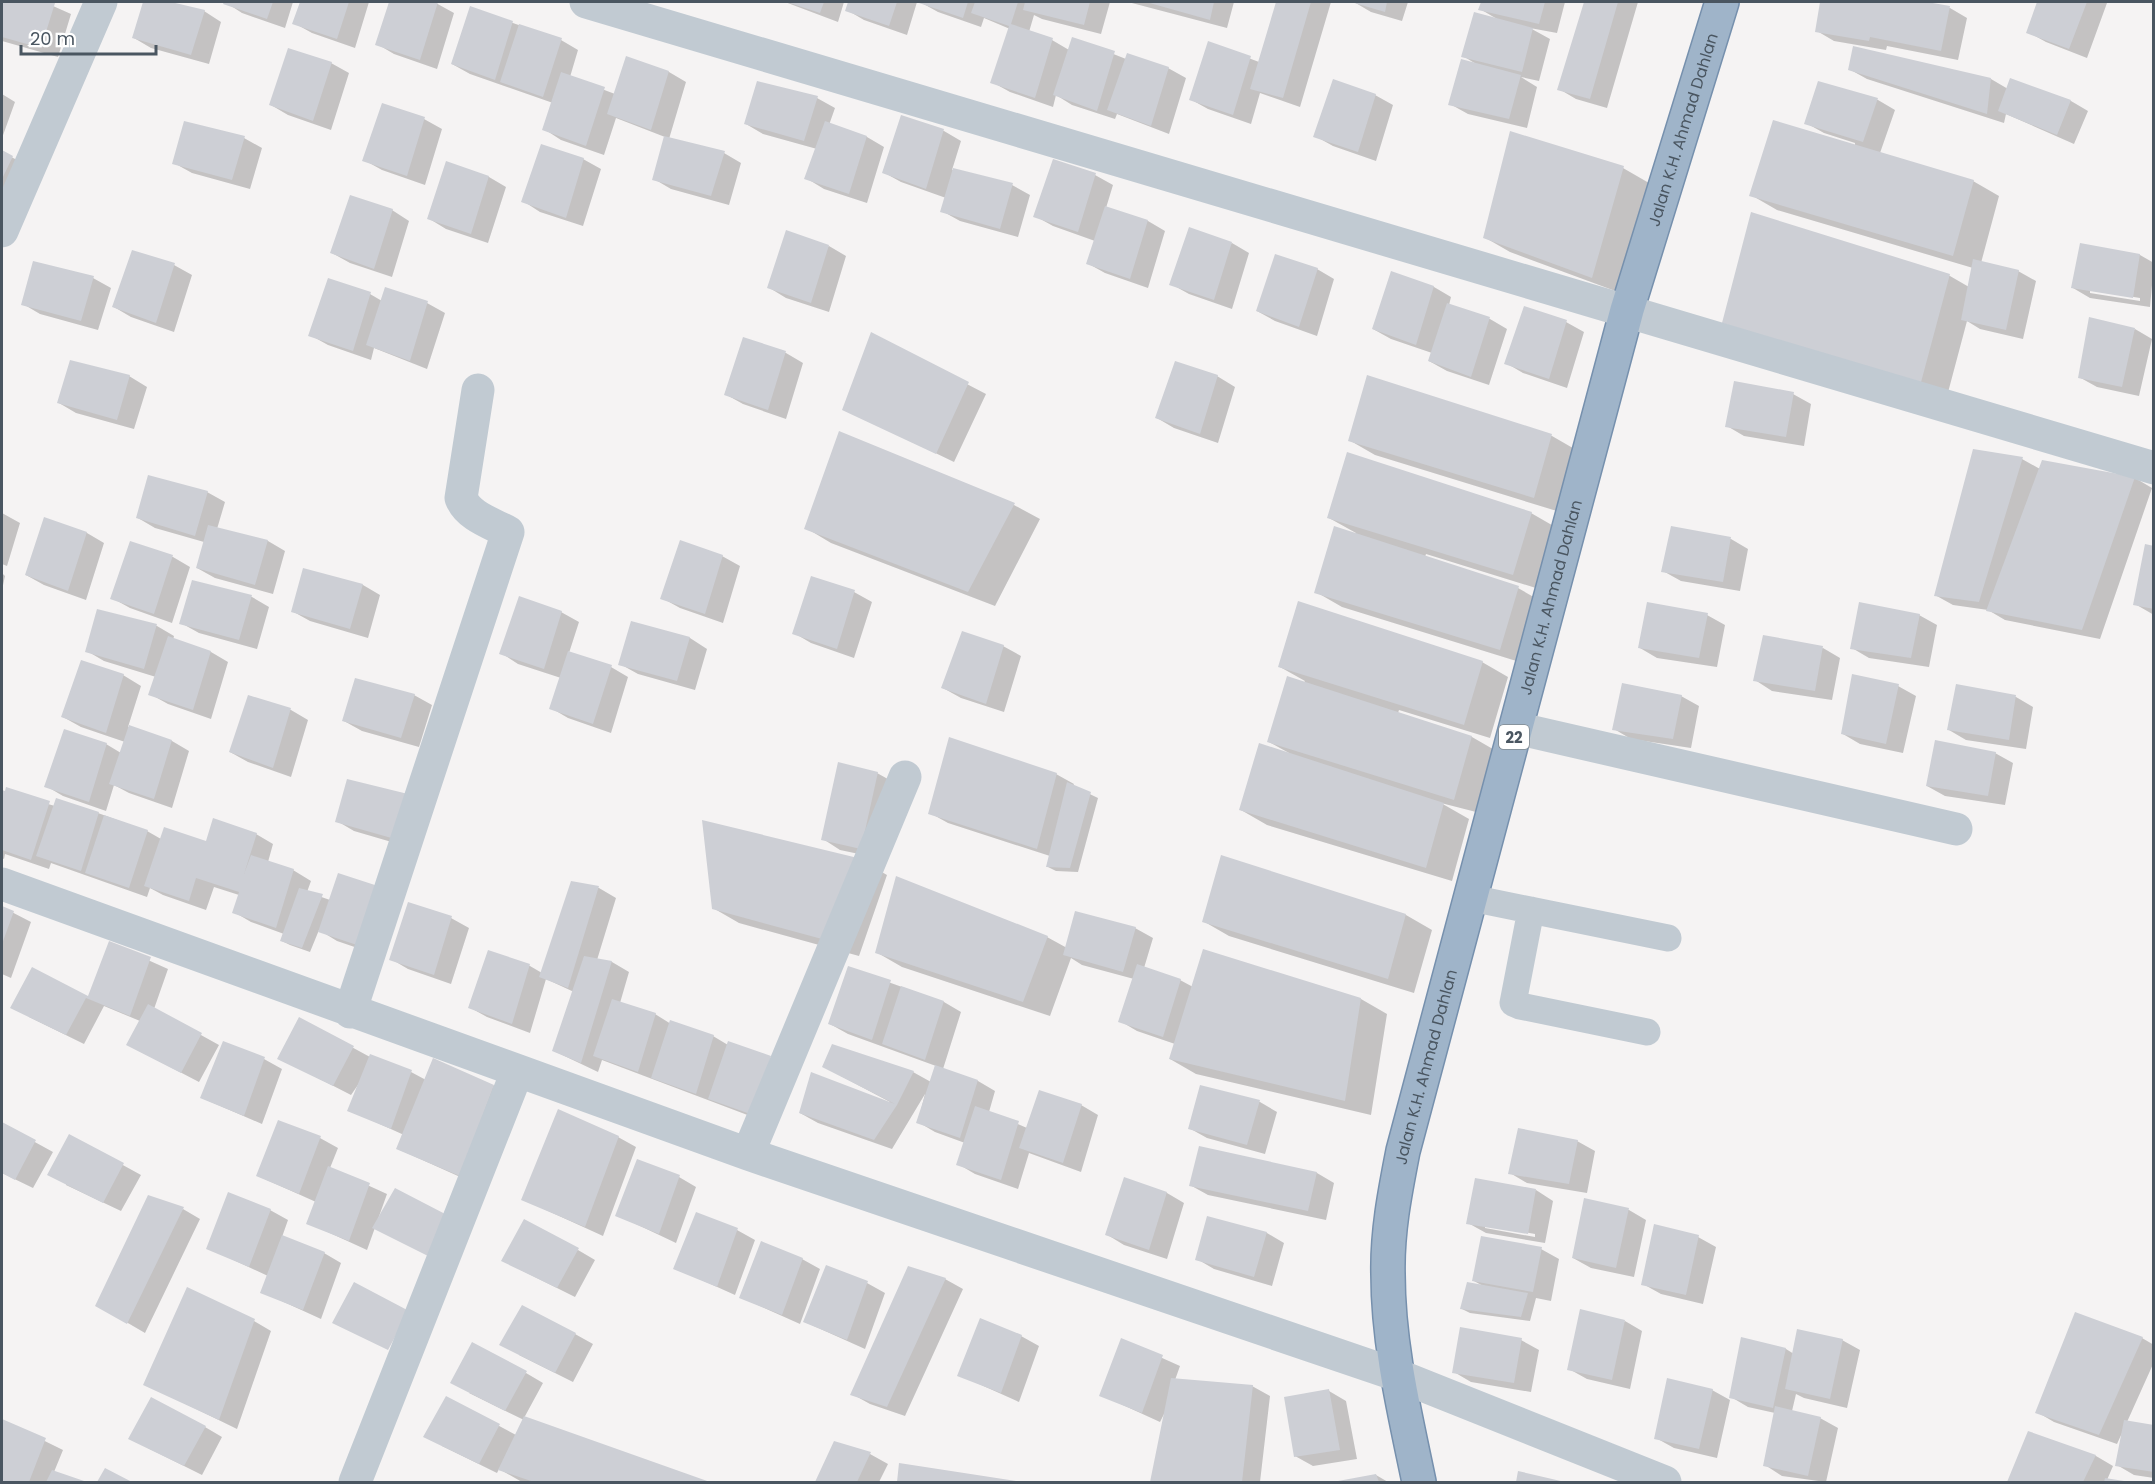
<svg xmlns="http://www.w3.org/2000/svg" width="2155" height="1484" font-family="Poppins,sans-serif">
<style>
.shadow{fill:#0003;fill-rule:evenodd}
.building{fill:#cdcfd5}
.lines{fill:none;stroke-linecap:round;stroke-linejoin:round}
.trunk-casing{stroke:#7690ad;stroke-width:36}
.service{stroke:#c1cad2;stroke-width:27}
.minor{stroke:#c1cad2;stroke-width:33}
.trunk{stroke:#9fb4c9;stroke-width:33}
.labels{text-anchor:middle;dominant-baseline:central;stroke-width:5;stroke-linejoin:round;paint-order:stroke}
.shield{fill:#fff;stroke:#808990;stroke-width:1.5}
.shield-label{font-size:15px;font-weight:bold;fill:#4a5661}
.street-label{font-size:16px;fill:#4a5661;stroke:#fff}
</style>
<rect width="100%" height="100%" fill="#f5f3f3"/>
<path class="shadow" d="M2,2H44L71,14L58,57L2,41Z
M144,2H165L204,11L221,22L209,64L151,48L134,38Z
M225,2H293L285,28L242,13Z
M302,2H369L355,48L312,33L294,23Z
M391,2H434L454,13L437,69L394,54L377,44Z
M785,2H844L838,22Z
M849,2H917L907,35L864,20L847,10Z
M920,2H1110L1101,34L1042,19L1034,15L1029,32L1052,40L1069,50L1073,38L1126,59L1168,68L1186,78L1169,134L1117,114L1115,119L1072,105L1056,95L1053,107L1010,92L992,82L1010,29L984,18L981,27L938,12Z
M1128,2H1234L1227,28Z
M1278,2H1331L1300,107L1260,93L1251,124L1208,109L1190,99L1209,43L1259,62Z
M1354,2H1408L1402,21L1371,12Z
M1482,2H1565L1557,33L1530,28L1550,39L1539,81L1521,77L1537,87L1527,128L1468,114L1450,104L1476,64L1463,56L1497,19L1480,9Z
M1585,2H1638L1607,108L1576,99L1559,89Z
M1822,2H1919L1950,8L1967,18L1958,60L1887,46L1886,50L1834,41L1817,31Z
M2039,2L2107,3L2087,58L2046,42L2028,32Z
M471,8L561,40L578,50L570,77L615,94L627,58L669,72L686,82L669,139L724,153L741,163L729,205L671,189L654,179L665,137L616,118L604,155L561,140L544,129L553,103L470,74L452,64Z
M331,63L349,73L331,130L288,115L271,105Z
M1849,69L1991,79L2008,89L2011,80L2071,101L2088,111L2074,144L2006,114L2004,123L1867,79Z
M1819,83L1878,100L1895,110L1880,153L1973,181L1999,196L1981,263L2018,271L2036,281L2023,339L1980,329L1967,321L1946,400L1750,338L1752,214L1950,276L1969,287L1973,268L1777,210L1751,195L1855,146V143L1824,133L1806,123Z
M2,94L15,102L2,138Z
M1375,95L1393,105L1376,161L1333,146L1315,136Z
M817,98L835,108L829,125L867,137L884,147L867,203L824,189L806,178L817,149L763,134L746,124Z
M902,117L944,131L961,141L952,170L1012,185L1030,195L1018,237L960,221L942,211L946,198L901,182L883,172Z
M424,119L442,129L425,185L382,170L364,160Z
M244,138L262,148L250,189L192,173L174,163Z
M2,152L30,167L2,201Z
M583,159L601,169L583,226L540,212L523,201Z
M447,163L489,177L506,187L488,243L446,229L428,218Z
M1623,168L1649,183L1618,292L1510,252L1484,237Z
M1095,175L1113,185L1106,208L1148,221L1165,231L1148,288L1105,273L1087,263L1095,241L1053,226L1035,216Z
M392,210L409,221L392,277L350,263L332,253Z
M1232,243L1249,253L1232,309L1189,294L1171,284Z
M2081,244L2140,255L2154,263L2150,307L2090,298L2073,288ZM2090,290L2140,298V301L2090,293Z
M829,246L846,256L829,312L786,298L768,287Z
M174,265L192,275L174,332L131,317L114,307Z
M1317,269L1334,279L1317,336L1275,321L1257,311Z
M1392,273L1434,287L1451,297L1449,305L1490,319L1507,329L1489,385L1447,371L1429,361L1432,353L1391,339L1373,329Z
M93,278L111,288L98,330L40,314L23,304Z
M370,294L382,301L427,303L445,313L427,369L374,348L371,360L328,345L310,335Z
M1566,322L1584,332L1567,388L1523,373L1506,363Z
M2135,329L2152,339L2139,396L2097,387L2079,377Z
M871,334L986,394L954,462L844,409Z
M744,339L786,353L803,363L786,419L743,404L725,394Z
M129,376L147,387L134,429L76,413L59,403Z
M1217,376L1235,387L1218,443L1174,428L1157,418Z
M1368,377L1552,436L1578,451L1560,512L1375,455L1349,440Z
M1793,394L1811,404L1804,446L1744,436L1727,426Z
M840,433L1014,505L1040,519L995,606L831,543L806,528Z
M2022,459L2040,469L2135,478L2152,488L2100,639L2005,620L1988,610L1953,605L1935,595Z
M207,492L225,502L217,529L268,541L285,551L273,594L215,578L197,568L204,542L155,528L138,518Z
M2,513L20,523L7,566L2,564Z
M1531,513L1557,528L1539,589L1426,554L1425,557L1518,588L1544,603L1526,664L1342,607L1316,592L1356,533L1329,518Z
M45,519L87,533L104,543L86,600L44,585L26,575Z
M1672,528L1731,539L1748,549L1740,591L1681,581L1663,571Z
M131,543L173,557L190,567L172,623L130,608L112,598Z
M2154,548V615L2135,604Z
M722,556L740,566L723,623L680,608L662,598Z
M304,570L363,585L380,595L368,638L310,621L292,611Z
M2,573L5,576L2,590Z
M193,582L252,597L269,607L257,649L199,633L181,623Z
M854,592L872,602L854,658L811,643L794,633Z
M98,611L157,626L174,636L173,640L211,652L228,662L211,719L168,704L150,694L156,677L104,661L87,651Z
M561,612L579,622L569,653L611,667L628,677L611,733L568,718L551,708L561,678L518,664L501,653Z
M1707,615L1725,625L1717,667L1657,658L1640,648Z
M1919,615L1937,625L1929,667L1869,658L1852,648Z
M632,623L690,638L707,649L695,690L638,674L620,664Z
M1003,646L1021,656L1004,712L961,698L943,688Z
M1823,648L1840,658L1832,700L1772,691L1755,680Z
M1482,662L1508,677L1490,738L1399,710L1398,713L1472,737L1498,752L1480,813L1441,803L1469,819L1452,881L1267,825L1241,810L1289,753L1269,742L1305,681L1280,667Z
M123,675L141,686L128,727L172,741L189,751L172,808L129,793L114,785L106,811L63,796L46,786L106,744L121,753L125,742L81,727L63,717Z
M1898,686L1916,696L1903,753L1860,744L1843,734Z
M1957,686L2016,697L2033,707L2026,749L1966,740L1949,730Z
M414,695L432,705L419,747L362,731L344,721Z
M249,696L291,710L308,720L291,777L248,762L230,752Z
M1681,696L1699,706L1691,748L1631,739L1614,729Z
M1995,753L2013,763L2005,805L1945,796L1927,786Z
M877,773L895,783L878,858L840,850L823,839Z
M1056,774L1074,784L1073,786L1098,798L1078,872L1056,871L1048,867L1050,856L948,823L930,813Z
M348,781L412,848L354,831L337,821Z
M2,791L55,806L98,813L147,831L161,839L207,843L256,834L273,844L268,862L293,870L311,881L307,892L330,900L381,956L337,941L319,930L310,952L290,945L282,941L284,934L251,922L234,912L239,895L214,887L206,910L163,895L150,888L147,897L51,863L49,869L5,854L4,859L2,858Z
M1222,857L1406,915L1432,930L1414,993L1229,936L1203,921Z
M861,860L887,875L859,956L739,923L713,908Z
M572,883L599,888L616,898L597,960L612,962L629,972L620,1003L655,1014L671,1024L713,1036L728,1045L771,1124L602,1060L598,1072L554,1051L574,992L546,979L530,1033L487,1017L469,1007L489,952L530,966L542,973Z
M2,907L31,922L11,978L2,974Z
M451,918L469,928L451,984L408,969L391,959Z
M1135,928L1153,938L1144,968L1180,980L1193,987L1204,951L1361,999L1387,1014L1371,1115L1196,1074L1170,1059L1175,1044L1137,1031L1120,1021L1134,979L1082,965L1071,958L1050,1016L902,967L876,952L1047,937L1067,948Z
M110,943L168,969L154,1009L219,1045L199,1082L128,1045L140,1021L104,1006L84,1044L29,1017L33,969L88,998Z
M849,968L944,1002L961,1012L943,1069L978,1081L995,1091L989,1112L1027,1128L1081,1105L1098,1115L1081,1172L1029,1153L1018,1189L975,1174L958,1164L965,1143L935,1132L918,1122L925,1094L892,1149L818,1123L800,1113L889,1104L890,1102L841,1076L913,1072L931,1082L936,1066L848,1034L830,1024Z
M300,1019L370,1057L411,1072L426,1080L434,1060L494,1086L478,1185L398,1149L404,1135L349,1110L360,1082L351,1095L279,1058Z
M264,1059L282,1069L262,1124L202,1098Z
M1201,1087L1260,1102L1277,1112L1265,1154L1207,1138L1189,1128Z
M279,1122L320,1138L338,1148L330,1168L387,1194L367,1250L308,1223L316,1202L258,1176Z
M2,1124L53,1152L33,1188L2,1173Z
M70,1136L141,1175L121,1211L66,1185Z
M618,1137L636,1147L603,1236L522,1199Z
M1577,1141L1595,1151L1587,1193L1527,1183L1510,1173Z
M1200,1148L1317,1173L1334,1183L1326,1220L1208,1195L1190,1185Z
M679,1177L696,1187L676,1243L617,1215Z
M1125,1179L1167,1193L1184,1203L1167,1259L1124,1245L1106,1234Z
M1536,1190L1553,1201L1545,1243L1486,1233L1468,1223ZM1485,1225L1535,1234V1237L1485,1228Z
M1585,1200L1629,1210L1646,1220L1634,1277L1591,1268L1573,1258Z
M183,1209L200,1219L145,1333L97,1305Z
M270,1210L288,1220L282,1237L324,1253L341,1263L321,1319L262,1292L268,1276L208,1248Z
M1208,1218L1267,1233L1284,1243L1272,1286L1214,1269L1197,1259Z
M737,1230L755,1240L735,1295L675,1268Z
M1698,1237L1716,1247L1703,1304L1661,1294L1643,1284Z
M1541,1249L1559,1259L1551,1301L1536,1298L1530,1321L1470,1313L1462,1309L1483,1286L1474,1281Z
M578,1250L595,1260L575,1297L521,1270Z
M802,1259L820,1269L800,1324L740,1297Z
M909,1268L945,1279L963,1289L905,1416L870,1404L852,1394Z
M867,1283L885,1293L865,1349L805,1322Z
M254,1321L271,1331L237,1429L145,1384Z
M1625,1321L1642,1331L1630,1389L1587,1379L1569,1369Z
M575,1334L593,1344L573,1382L519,1355Z
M1021,1336L1039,1346L1019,1402L959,1375Z
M2142,1338L2154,1345V1362L2127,1422L2154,1427V1478L2134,1475L2117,1465L2122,1433L2117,1444L2054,1422L2037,1412Z
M1742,1339L1786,1349L1794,1354L1842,1340L1860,1350L1847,1408L1804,1398L1796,1394L1792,1411L1820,1418L1838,1428L1826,1482L1782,1476L1765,1465L1775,1413L1748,1407L1731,1397Z
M1122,1340L1180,1366L1175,1380L1252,1386L1270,1396L1260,1482H1152L1165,1412L1160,1422L1101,1395Z
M1521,1340L1539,1350L1531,1392L1471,1382L1454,1372Z
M526,1373L543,1383L524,1418L706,1482H522L499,1469L497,1473L442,1446L447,1398L516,1435L524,1420L469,1393Z
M1712,1390L1730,1400L1717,1458L1674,1448L1656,1438Z
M1329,1391L1346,1401L1357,1459L1313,1466L1295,1456Z
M2,1420L63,1450L54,1472L84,1482H2Z
M205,1427L222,1437L202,1475L148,1448Z
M2029,1433L2096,1456L2113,1466L2107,1480L2122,1482H2008Z
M835,1443L870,1454L888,1464L879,1482H817Z
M900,1465L1014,1482H899Z
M1520,1473L1562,1482H1518Z
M1376,1475L1388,1482H1341Z"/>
<path class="building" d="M2,2L55,3L41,48L2,37Z
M143,2H171L205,10L191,55L132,38Z
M224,2H273L267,19L223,4Z
M300,2H349L337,39L292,24Z
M389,2H438L420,60L375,45Z
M787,2H824L820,13Z
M848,2H897L889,26L845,11Z
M916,2H968L963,18Z
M975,2H1018L1011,24L1053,38L1035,98L990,83L1009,26L971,13Z
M1025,2H1090L1084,25L1023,10Z
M1146,2H1214L1210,20Z
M1276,2H1311L1283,98L1250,89Z
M1351,2H1387L1385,12Z
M1481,2H1545L1539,24L1478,10Z
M1584,2H1618L1590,99L1557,90Z
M1820,2H1927L1950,6L1941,51L1870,37L1869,41L1815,32Z
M2037,2H2087L2069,49L2026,33Z
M470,6L513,21L495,80L451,64Z
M1474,12L1533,28L1522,72L1461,57Z
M519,24L562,38L543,97L500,82Z
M1072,37L1115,51L1097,111L1053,95Z
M1208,41L1251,56L1233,115L1189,100Z
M1853,46L1991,78L1987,114L1848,70Z
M288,48L332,62L313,121L269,105Z
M1127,53L1169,67L1151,126L1107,110Z
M626,56L669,71L651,130L607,114Z
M1461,59L1521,75L1509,119L1448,105Z
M561,72L605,87L586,146L542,130Z
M2010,78L2071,100L2057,135L1998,111Z
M1333,79L1376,94L1358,152L1313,137Z
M757,81L818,96L804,141L744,124Z
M1818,81L1878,98L1863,142L1804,124Z
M382,103L425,117L407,176L362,161Z
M901,115L944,129L926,189L882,173Z
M1773,120L1974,180L1953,256L1749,196Z
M184,121L245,136L232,180L172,164Z
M825,121L867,136L849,194L804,179Z
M1510,131L1624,166L1592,278L1483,238Z
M664,136L725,151L711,196L652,180Z
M541,144L584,158L566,218L521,202Z
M2,150L13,156L2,179Z
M1053,159L1096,173L1078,232L1033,217Z
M446,161L489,176L471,234L427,219Z
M953,168L1013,183L1000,229L940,212Z
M350,195L393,209L374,269L330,253Z
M1105,206L1148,220L1130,279L1086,264Z
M1751,212L1950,274L1920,386L1722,323Z
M1189,227L1232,242L1214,300L1169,285Z
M786,230L829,245L811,303L767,288Z
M2080,243L2140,254L2133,298L2071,288Z
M132,250L175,263L156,323L112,307Z
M1275,254L1318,268L1299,327L1256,311Z
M1973,259L2019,270L2006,330L1961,320Z
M33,261L94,276L81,321L21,305Z
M1391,271L1434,286L1416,345L1372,329Z
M328,278L371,292L353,351L308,336Z
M385,287L428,301L410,361L366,345Z
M1447,303L1490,317L1471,377L1428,361Z
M1524,306L1567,320L1549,379L1504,364Z
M2089,317L2135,328L2122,387L2078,378Z
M871,332L969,382L936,454L842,410Z
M743,337L786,351L768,410L724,395Z
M70,360L130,375L117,420L57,403Z
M1175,361L1218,375L1200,434L1155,418Z
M1367,375L1552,434L1534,498L1348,441Z
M1734,381L1794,392L1786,437L1725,427Z
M839,431L1015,503L968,592L804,529Z
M1973,449L2023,457L1979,602L1934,596Z
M1347,452L1532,512L1513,575L1327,518Z
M2042,460L2135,477L2082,630L1986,611Z
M148,475L208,491L195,536L136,518Z
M44,517L87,532L68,591L25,575Z
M208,525L268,540L255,585L196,568Z
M1334,526L1519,586L1500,650L1314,593Z
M1671,526L1731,537L1723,582L1661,572Z
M680,540L723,555L705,614L660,599Z
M130,541L173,555L154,614L110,599Z
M2145,544L2154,546V609L2133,605Z
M303,568L363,584L350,629L291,612Z
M811,576L855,590L837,649L792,634Z
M192,580L252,595L239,640L179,624Z
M519,596L562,611L544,669L499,654Z
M1298,601L1483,661L1464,725L1278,667Z
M1647,602L1708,613L1699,658L1638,648Z
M1859,602L1920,614L1911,658L1850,649Z
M97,609L157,624L144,669L85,652Z
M631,621L690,637L677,681L618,665Z
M962,631L1004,645L986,704L941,688Z
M1763,635L1823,646L1815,691L1753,681Z
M168,636L211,651L193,710L148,695Z
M568,651L612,665L593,724L549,709Z
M81,660L124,674L106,733L61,717Z
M1852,674L1899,684L1886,744L1841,734Z
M1287,676L1472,736L1454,800L1267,742Z
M355,678L415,694L401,738L342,721Z
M1622,683L1682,695L1673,739L1612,730Z
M1956,684L2016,695L2009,740L1947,730Z
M248,695L291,708L273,768L229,752Z
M129,725L172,740L154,799L109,784Z
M64,729L107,743L89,802L44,787Z
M949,737L1057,773L1037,849L928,814Z
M1935,740L1996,752L1988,796L1926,786Z
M1259,743L1444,803L1426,868L1239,810Z
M838,762L878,772L861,849L821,840Z
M347,779L408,794L395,839L335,822Z
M1067,782L1091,792L1070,868L1046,867Z
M6,787L50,801L31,860L2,850V790L5,791Z
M56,798L99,812L81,871L36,856Z
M104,815L148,830L129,888L85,873Z
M213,818L257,833L244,874L251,855L294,869L276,928L232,913L239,892L196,878L189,901L144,886L164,827L206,841Z
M702,820L862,859L833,942L712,909Z
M1221,855L1406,914L1388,979L1202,922Z
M338,873L381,887L363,947L318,932Z
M896,876L1048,936L1023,1002L875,953Z
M571,881L599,886L568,988L539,977Z
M299,888L323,894L302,948L280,941Z
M408,902L452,916L434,975L389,960Z
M2,906L14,911L2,944Z
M1075,911L1136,927L1123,972L1063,955Z
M109,941L151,957L130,1016L86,998L66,1035L10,1008L32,967L88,996Z
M1203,949L1361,998L1345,1101L1169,1059Z
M488,950L530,964L512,1024L468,1008Z
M584,956L612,961L581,1063L552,1051Z
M1137,964L1181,979L1163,1037L1118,1022Z
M848,966L891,980L872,1040L828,1024Z
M901,986L944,1001L925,1060L882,1044Z
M612,999L656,1013L638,1072L593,1056Z
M148,1004L202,1033L181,1073L126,1045Z
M299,1017L354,1046L333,1086L277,1059Z
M670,1020L714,1035L696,1094L651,1078Z
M223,1041L265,1057L244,1116L200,1098Z
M728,1041L771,1056L753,1115L708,1099Z
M832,1044L914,1071L897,1105L874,1140L799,1113L811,1072L895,1104L822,1067Z
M370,1054L412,1070L391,1129L347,1111Z
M433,1058L494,1085L460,1176L396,1149Z
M935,1065L978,1080L960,1138L916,1123Z
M1200,1085L1260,1100L1247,1145L1188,1129Z
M1039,1090L1082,1104L1063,1163L1019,1148Z
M975,1106L1019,1121L1001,1180L956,1165Z
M558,1109L619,1136L585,1227L521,1200Z
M278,1120L321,1136L299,1194L256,1176Z
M2,1122L36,1140L15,1180L2,1173Z
M1518,1128L1578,1140L1569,1184L1508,1174Z
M69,1134L124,1163L103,1203L47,1175Z
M1199,1146L1317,1172L1308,1211L1189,1186Z
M637,1159L680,1175L659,1234L615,1216Z
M328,1166L370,1183L349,1241L306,1224Z
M1124,1177L1167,1192L1149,1250L1105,1235Z
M1475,1178L1536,1189L1528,1234L1466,1224Z
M395,1188L449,1216L428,1256L372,1228Z
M228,1192L271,1209L249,1267L206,1249Z
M148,1195L184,1207L127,1324L95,1306Z
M1584,1198L1629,1208L1616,1268L1572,1258Z
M696,1212L738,1228L717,1287L673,1269Z
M1207,1216L1267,1232L1254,1277L1195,1260Z
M524,1219L579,1248L557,1288L501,1261Z
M1654,1224L1699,1235L1686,1295L1641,1285Z
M282,1235L325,1252L303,1310L260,1293Z
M1481,1236L1542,1247L1533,1292L1472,1281Z
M761,1241L803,1258L782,1315L739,1298Z
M826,1265L868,1281L847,1340L803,1322Z
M908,1266L946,1278L887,1407L850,1395Z
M354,1282L409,1311L388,1350L332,1323Z
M1467,1282L1528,1293L1521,1317L1460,1309Z
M187,1287L255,1319L219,1420L143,1385Z
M522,1305L576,1333L555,1373L499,1345Z
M1580,1309L1625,1320L1612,1380L1567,1370Z
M2075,1312L2143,1337L2099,1435L2035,1413Z
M980,1318L1022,1335L1001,1393L957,1376Z
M1460,1327L1522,1338L1514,1383L1452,1373Z
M1797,1329L1843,1339L1830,1399L1785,1389Z
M1741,1337L1786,1348L1773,1408L1729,1398Z
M1121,1338L1163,1355L1142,1413L1099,1396Z
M472,1342L527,1371L505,1411L450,1383Z
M1171,1378L1253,1385L1242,1482H1150Z
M1667,1378L1713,1389L1699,1449L1654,1439Z
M1329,1389L1340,1450L1294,1457L1284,1397Z
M446,1396L500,1424L479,1464L423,1437Z
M151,1397L206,1426L184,1466L128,1439Z
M1775,1406L1821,1417L1808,1476L1763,1466Z
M524,1416L710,1482H534L498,1470Z
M2,1419L46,1438L29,1482H2Z
M2124,1420L2154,1425V1472L2115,1466Z
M2028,1431L2096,1455L2083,1482H2007Z
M834,1441L871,1452L857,1482H815Z
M899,1463L1016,1481V1482H897Z
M105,1468L132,1482H97Z
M52,1470L87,1482H46Z
M1518,1471L1565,1482H1516Z
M1376,1474L1379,1482H1339L1338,1481Z
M2105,1478L2124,1481V1482H2104Z"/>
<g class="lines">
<defs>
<g id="trunk">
<path id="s1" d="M1419,1482C1405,1414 1388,1345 1388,1274C1387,1232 1395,1192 1403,1151L1627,310L1722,2"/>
</g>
</defs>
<use href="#trunk" class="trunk-casing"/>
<path class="service" d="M1471,898L1668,938
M1531,910L1513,1003L1520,1006L1647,1032"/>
<path class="minor" d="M586,2L2154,468
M2,231L101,2
M1516,728L1956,829
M2,884L748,1154L1397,1375L1665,1482
M350,1012L508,532C491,523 468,516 461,498L478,390
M748,1154L905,777
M355,1482L517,1072"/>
<use href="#trunk" class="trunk"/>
</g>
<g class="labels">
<rect class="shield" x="1499" y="725" width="30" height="24" rx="4.5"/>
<g class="shield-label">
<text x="1514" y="737">22</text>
</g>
<g class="street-label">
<text stroke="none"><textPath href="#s1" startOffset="1394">Jalan K.H. Ahmad Dahlan</textPath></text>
<text stroke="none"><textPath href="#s1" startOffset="908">Jalan K.H. Ahmad Dahlan</textPath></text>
<text stroke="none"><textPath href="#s1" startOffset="422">Jalan K.H. Ahmad Dahlan</textPath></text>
</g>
</g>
<rect width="2155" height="1484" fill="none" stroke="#4a5661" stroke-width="6"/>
<path d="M21 45v9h135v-9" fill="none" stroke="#4a5661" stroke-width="3"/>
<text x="30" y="45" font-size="18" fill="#4a5661" stroke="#ffffff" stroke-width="4.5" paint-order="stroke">20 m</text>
</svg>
